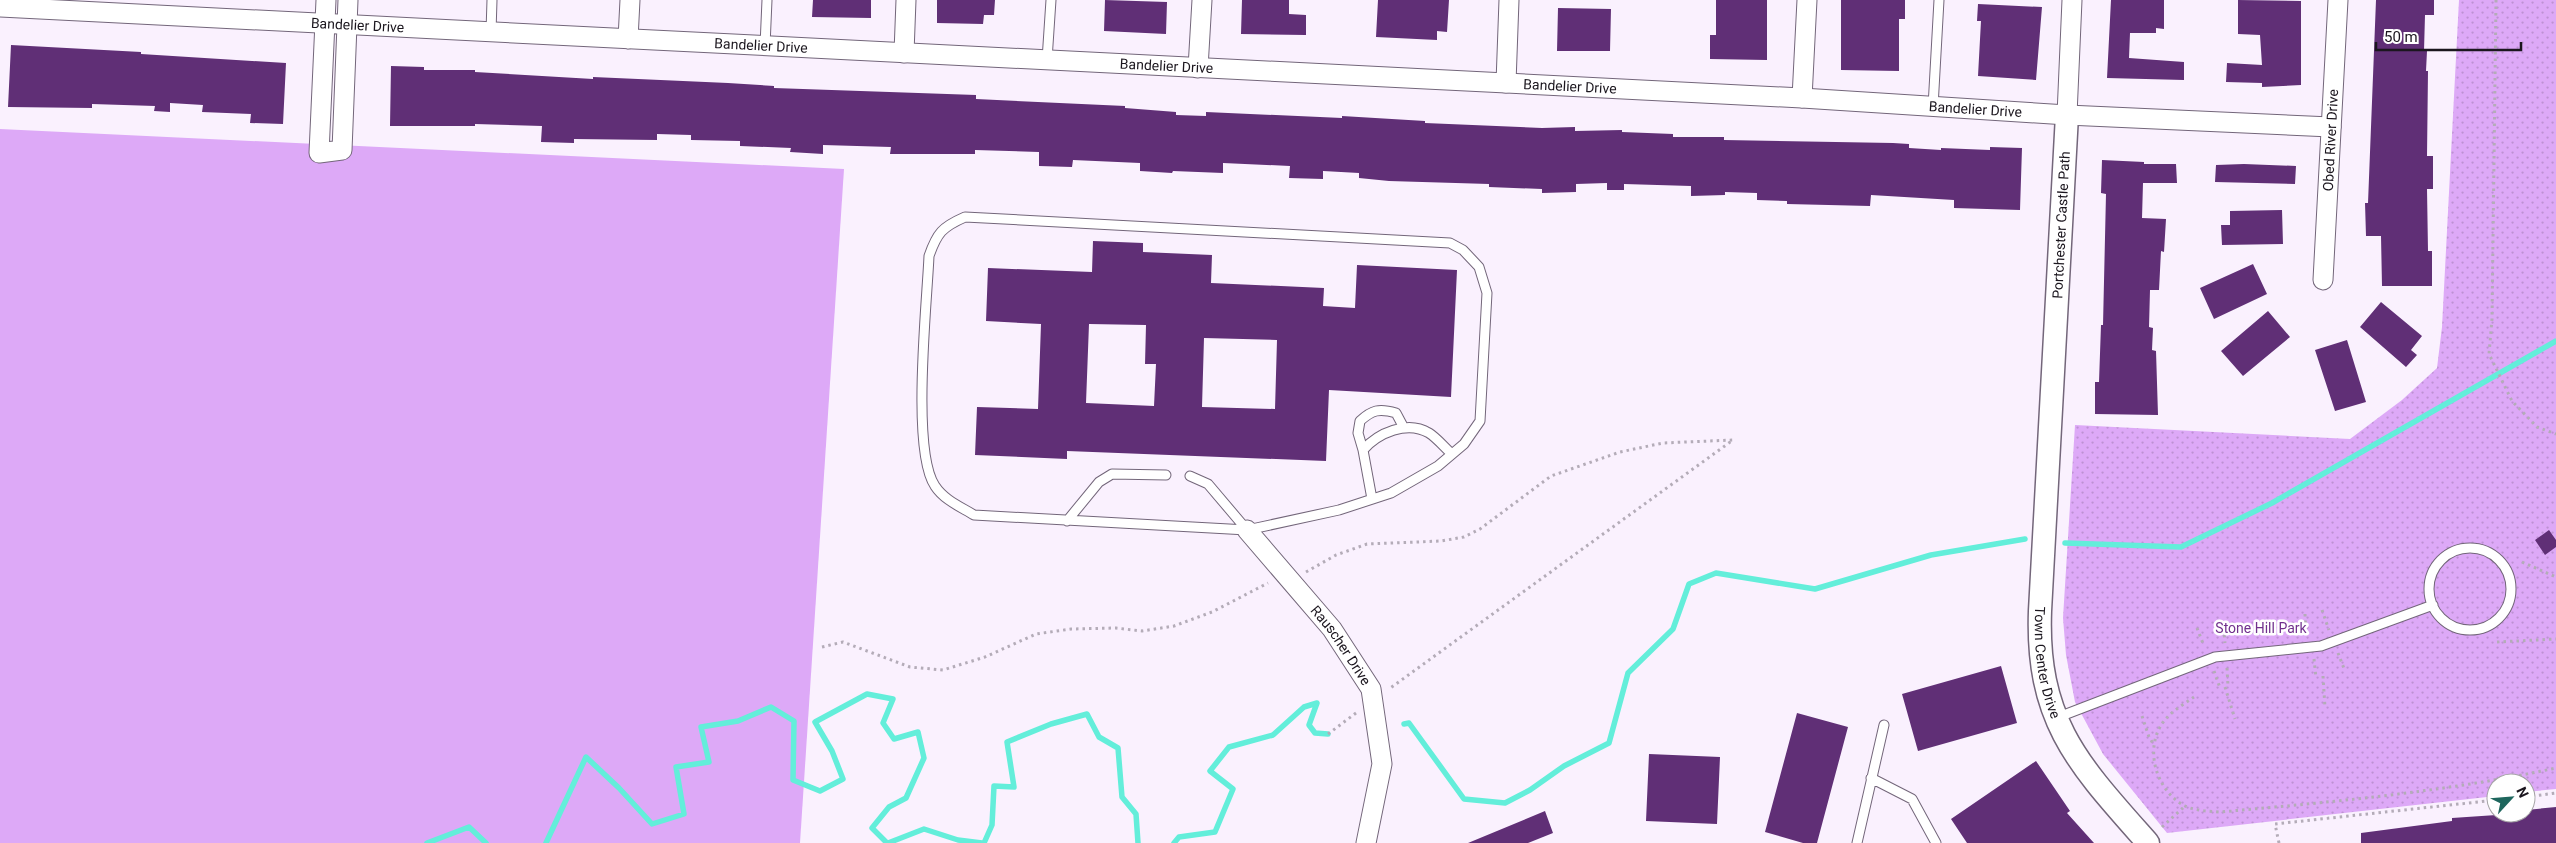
<svg xmlns="http://www.w3.org/2000/svg" width="2556" height="843" font-family="Roboto,sans-serif">
<style>
.grass{fill:#dda9f7}
.park{fill:url(#park-dots)}
.lines{fill:none;stroke-linecap:round;stroke-linejoin:round}
.stream{stroke:#63eeda;stroke-width:5.5}
.building{fill:#602f76;fill-rule:evenodd}
.service-casing{stroke:#73667a;stroke-width:11}
.minor-casing{stroke:#73667a;stroke-width:21}
.tertiary-casing{stroke:#73667a;stroke-width:25}
.path{stroke:#b4acb8;stroke-width:3;stroke-dasharray:2.5 4;stroke-linecap:butt}
.service{stroke:#fff;stroke-width:9}
.minor{stroke:#fff;stroke-width:19}
.tertiary{stroke:#fff;stroke-width:22}
.labels{text-anchor:middle;dominant-baseline:central;stroke-width:5;stroke-linejoin:round;paint-order:stroke}
.street-label{font-size:14px;fill:#1b161e;stroke:#fff}
.park-label{font-size:14px;fill:#71318d;stroke:#fff}
</style>
<defs>
<pattern id="park-dots" width="8" height="8" patternUnits="userSpaceOnUse" patternTransform="scale(1.25)"><rect width="8" height="8" fill="#dda9f7"/><path d="M2 2h.1M6 6h.1" fill="none" stroke="#bd91d3" stroke-width="1.8" stroke-linecap="round"/></pattern>
</defs>
<rect width="100%" height="100%" fill="#faf1fe"/>
<path class="grass" d="M0,129L844,169L800,843H0Z"/>
<path class="park" d="M2459,0H2556V789L2526,792V783H2496V796L2167,833L2103,754L2075,702L2066,655L2063,618L2075,425L2350,439L2402,400L2437,368L2442,327Z"/>
<g class="lines">
<path class="stream" d="M2065,543L2181,547L2272,503L2556,341
M1404,724L1409,723L1464,799L1505,803L1530,790L1564,766L1609,743L1628,673L1673,629L1689,584L1716,573L1815,589L1931,555L2025,539
M427,843L469,827L486,843
M546,843L586,757L619,788L652,824L684,814L676,767L709,762L701,727L738,721L771,707L794,721L793,780L820,791L843,779L832,751L815,722L867,694L893,699L883,723L894,739L918,732L924,758L906,798L889,807L872,828L887,843
M888,843L924,829L958,840L982,843
M984,843L992,825L994,786L1014,787L1007,742L1051,724L1087,714L1099,737L1118,748L1122,797L1136,814L1138,843
M1174,843L1179,837L1215,832L1233,789L1210,771L1229,747L1273,735L1304,707L1317,703L1309,725L1315,733L1328,734"/>
</g>
<path class="building" d="M813,0H871V18L812,17Z
M937,0H995L994,15H984L983,24L937,23Z
M1105,0L1167,2L1166,34L1104,31Z
M1242,0H1289V14L1306,15V35L1241,34Z
M1378,0H1449L1447,32L1437,31V40L1376,37Z
M1716,0H1767V60L1710,59V35H1716Z
M1841,0H1905V19H1899V71L1841,70Z
M2111,0H2164V29L2156,28V33H2130L2129,58L2184,62V80L2107,78Z
M2238,0L2301,1V85L2262,87V83L2226,82L2227,63L2262,65L2260,35L2238,34Z
M2376,0H2434V15H2425L2424,51H2427L2426,71H2428L2427,156H2433V189H2427L2428,251H2432V286H2382L2381,236H2366L2365,203H2368Z
M1978,4L2042,7L2036,80L1978,76L1981,21H1977Z
M1558,8L1611,9L1610,51H1557Z
M11,45L141,52V54L286,63L283,124L250,123L251,114L202,112L203,105L170,103V112L154,111L155,106L92,104V108L8,107Z
M391,66L424,67V70H475V72L593,79V77L728,83L774,86V88L976,95V99L1125,106V108L1176,112V115L1206,116V112L1342,118V116L1425,121V123L1542,128L1575,127V131L1622,130V132L1673,134V137H1724V140L1893,143L1909,144V148L1941,150V148L1990,150V147L2022,148L2020,210L1954,208V200L1871,195L1870,206L1787,204V201L1757,200V193L1725,192V195L1691,196V186L1624,184V190H1607V183L1576,184V192L1542,193V189L1489,187V184L1389,181L1359,178V173L1323,171V179L1289,178L1290,166L1223,163V173L1173,171L1172,173L1140,171V163L1073,160L1072,167L1039,166V152L975,150V154H890L891,147L823,145V154L790,152L791,148L740,146V141L691,140V135L657,134V140L574,139V143L541,142L542,126L475,124V126H390Z
M2102,160L2144,162V164H2176L2177,183H2143L2142,218L2166,219L2164,252L2161,251L2159,290H2150L2149,327L2153,328L2152,350L2156,351L2158,415L2095,414V382H2099L2101,325H2103L2106,194L2101,193Z
M2244,164L2296,166L2295,184L2215,182L2216,165Z
M2282,210L2283,244L2222,245L2221,225H2230V211Z
M1093,241L1143,243V252L1212,255L1211,283L1324,288L1323,306L1355,308L1357,265L1457,270L1451,397L1329,390L1326,461L1067,451V459L975,455L977,407L1038,409L1041,324L986,321L988,268L1092,272ZM1089,324L1146,325L1145,364H1156L1154,406L1086,403ZM1204,338L1277,340L1275,409L1202,407Z
M2253,264L2267,294L2214,319L2200,288Z
M2381,302L2422,336L2411,350L2417,355L2406,367L2360,327Z
M2268,311L2290,337L2243,376L2221,351Z
M2347,340L2366,402L2335,411L2315,350Z
M2549,530L2556,540V547L2545,555L2535,540Z
M2001,666L2017,723L1918,751L1902,694Z
M1797,713L1848,727L1817,843H1803L1765,832Z
M1649,754L1720,757L1717,824L1646,821Z
M2036,761L2070,811L2067,813L2094,843H1967L1951,819Z
M2556,807V843H2361V833L2452,821V818L2526,813V810Z
M1545,811L1553,833L1528,843H1468Z"/>
<g class="lines">
<defs>
<path id="service" d="M491,32L492,0
M765,46L767,0
M1047,60L1051,0
M1933,107L1939,0
M965,217L1450,243L1463,250L1479,267L1487,293L1480,421L1464,444L1438,466L1391,493L1339,510L1247,530L974,515C961,507 944,500 935,486C911,451 927,303 929,256C937,233 942,227 965,217Z
M1363,450L1358,433L1360,421C1372,410 1379,408 1396,413L1404,428
M1190,476L1208,484L1247,530
M1372,499L1363,450C1378,433 1407,420 1429,433C1437,438 1445,448 1452,454
M1067,521L1099,482L1112,474L1166,475
M2429 589a41 41 0 1 1 82 0a41 41 0 1 1-82 0Z
M2056,718L2215,657L2321,646L2433,605
M1871,778L1912,799L1936,843
M1857,843L1884,725"/>
<g id="minor">
<path d="M326,0L319,153L342,150L348,0"/>
<path id="s1" d="M0,7L1802,98L2067,115L2331,127"/>
<path d="M628,39L630,0"/>
<path d="M904,53L906,0"/>
<path d="M1198,68L1202,0"/>
<path d="M1506,83L1509,0"/>
<path d="M1802,98L1807,0"/>
<path d="M2067,115L2072,0"/>
<path id="s2" d="M2323,280L2338,0"/>
<path id="s3" d="M1247,530L1332,629L1371,689L1382,764L1366,843"/>
</g>
<g id="tertiary">
<path id="s4" d="M2067,115L2040,611C2036,722 2079,765 2148,843"/>
</g>
</defs>
<use href="#service" class="service-casing"/>
<use href="#minor" class="minor-casing"/>
<use href="#tertiary" class="tertiary-casing"/>
<path class="path" d="M2496,0L2492,319L2489,354L2512,401L2537,427L2556,434
M2522,562L2556,577
M1306,572L1336,555L1367,544L1441,541L1464,537L1480,529L1551,476L1620,452L1663,443L1733,440L1389,689
M2322,610L2329,630
M2305,614L2306,635
M2223,622L2225,643
M2197,628L2204,646
M2497,642L2556,639
M822,647L843,642L910,667L943,670L985,657L1036,634L1071,629L1116,628L1142,631L1174,626L1212,612L1268,583
M2338,653L2345,671
M2314,659L2316,678
M2227,668L2228,686
M2214,671L2220,688
M2323,676L2325,708
M2225,687L2235,719
M2194,697C2184,704 2172,711 2164,721C2143,748 2156,791 2185,806C2196,811 2208,811 2220,812C2332,802 2445,792 2556,768
M2142,716L2149,737L2154,745
M1328,734L1356,713
M2526,797L2556,793
M2162,827L2185,806
M2279,843L2275,824L2496,800"/>
<use href="#service" class="service"/>
<use href="#minor" class="minor"/>
<use href="#tertiary" class="tertiary"/>
</g>
<g class="labels">
<g class="street-label">
<text stroke="none"><textPath href="#s1" startOffset="358">Bandelier Drive</textPath></text>
<text stroke="none"><textPath href="#s1" startOffset="762">Bandelier Drive</textPath></text>
<text stroke="none"><textPath href="#s1" startOffset="1168">Bandelier Drive</textPath></text>
<text stroke="none"><textPath href="#s1" startOffset="1572">Bandelier Drive</textPath></text>
<text stroke="none"><textPath href="#s1" startOffset="1978">Bandelier Drive</textPath></text>
<text stroke="none"><textPath href="#s2" startOffset="140">Obed River Drive</textPath></text>
<text transform="translate(2061 225) rotate(-87)">Portchester Castle Path</text>
<text stroke="none"><textPath href="#s3" startOffset="149">Rauscher Drive</textPath></text>
<text stroke="none"><textPath href="#s4" startOffset="549">Town Center Drive</textPath></text>
</g>
<g class="park-label">
<text x="2261" y="628">Stone Hill Park</text>
</g>
</g>
<g transform="translate(2511 798) rotate(64)"><circle r="24" fill="#ffffff" stroke="#a4a2a5"/>
<path d="M0-4L9 19L0 12L-9 19Z" fill="#1e665d"/>
<text y="-8" font-size="14" font-weight="bold" text-anchor="middle" fill="#1b161e">N</text>
</g>
<path d="M2376 42v8h145v-8" fill="none" stroke="#1b161e" stroke-width="2.5"/>
<text x="2384" y="42" font-size="15" fill="#1b161e" stroke="#ffffff" stroke-width="4" paint-order="stroke">50 m</text>
</svg>
